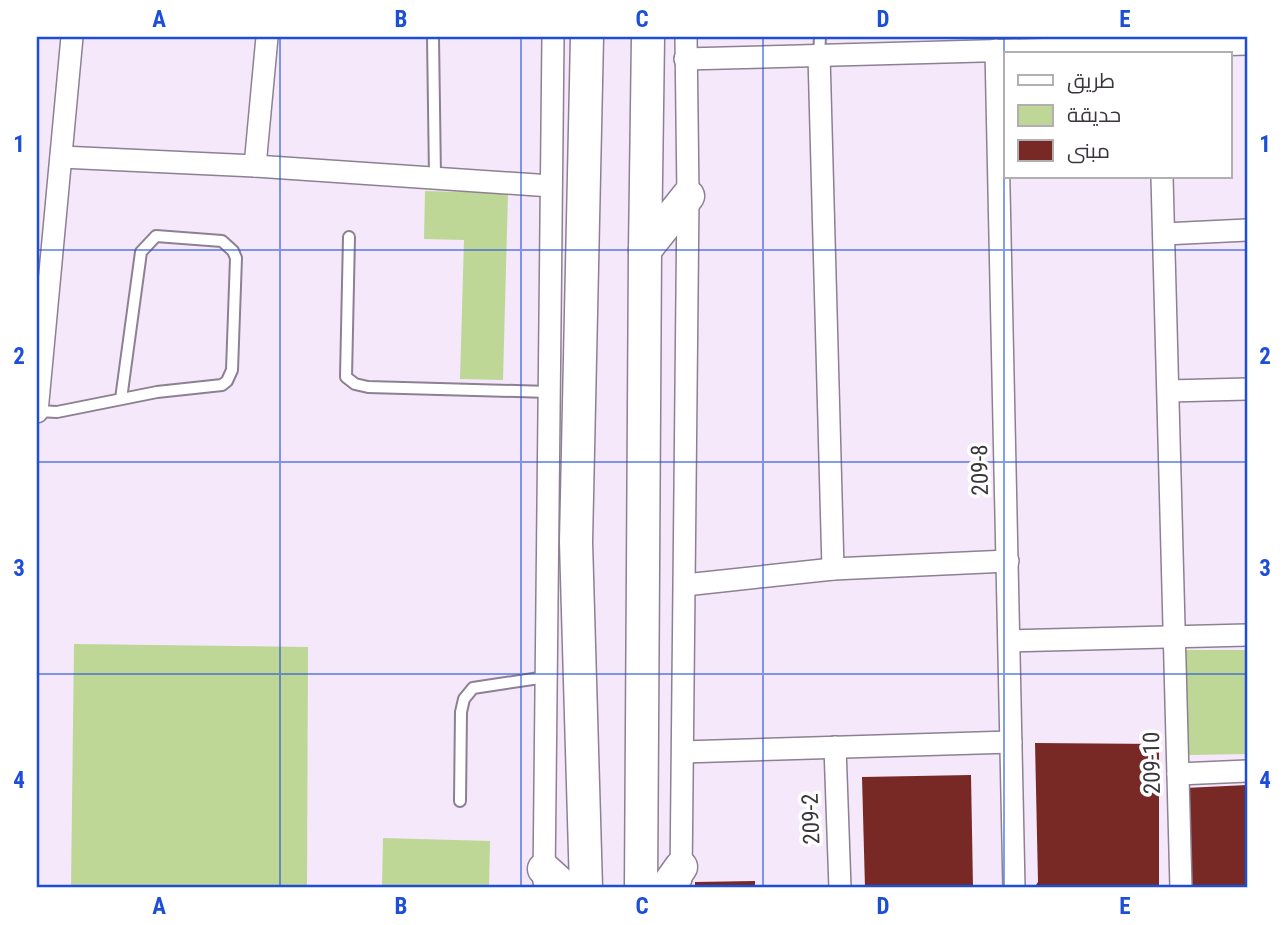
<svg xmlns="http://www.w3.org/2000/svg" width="1284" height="925" font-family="'Roboto Condensed',Cairo,sans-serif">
  <rect width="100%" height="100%" fill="#f5e8fb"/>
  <g fill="#bed796">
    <path d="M425,191l83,2 -5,187 -43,-1 4,-139 -40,-1z"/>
    <path d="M74,644l234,3 -1,241h-236z"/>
    <path d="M1184,650h63v104l-58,1z"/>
    <path d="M383,838l107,3 -1,47h-107z"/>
  </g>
  <g fill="#782926">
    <path d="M1035,743l124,1v144h-125l4,-6z"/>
    <path d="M971,775l2,113h-108l-3,-111z"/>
    <path d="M1247,785v103h-57l-5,-100z"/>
    <path d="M755,881v7h-60v-6z"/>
  </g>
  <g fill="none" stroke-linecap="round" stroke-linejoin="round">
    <g stroke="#8c8092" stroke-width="14">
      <g id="lane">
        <path d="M433,37l2,140"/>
        <path d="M819,55l1,-18"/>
        <path d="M349,237l-3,140 9,7 13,3 181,5"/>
        <path d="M37,411l20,1 100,-20 65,-7 5,-4 5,-11 4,-112 -3,-7 -11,-10 -66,-5 -15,16 -20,147"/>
        <path d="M460,801l1,-89 3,-13 9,-11 73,-11"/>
      </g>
    </g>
    <g stroke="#8c8092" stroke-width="24">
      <g id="street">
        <path d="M996,50l18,838"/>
        <path d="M819,55l14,514"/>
        <path d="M685,59l562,-15"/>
        <path d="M61,157l194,9 296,20"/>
        <path d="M255,166l12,-129"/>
        <path d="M1162,177l19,711"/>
        <path d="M1164,234l83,-4"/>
        <path d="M1169,391l78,-2"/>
        <path d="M37,412l35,-375"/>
        <path d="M685,585l148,-16 175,-8"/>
        <path d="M1010,641l237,-6"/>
        <path d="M835,747l5,141"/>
        <path d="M683,752l328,-10"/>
        <path d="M1178,774l69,-3"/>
        <path d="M681,879l7,-683 -2,-159"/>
        <path d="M544,882l9,-845"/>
      </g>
    </g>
    <g stroke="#8c8092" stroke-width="35">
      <g id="primary">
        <path d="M645,250l43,-54"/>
        <path d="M544,869l21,19"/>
        <path d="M586,888l-10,-346 11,-505"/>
        <path d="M641,888l4,-638 3,-213"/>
        <path d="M666,888l15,-21"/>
      </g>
    </g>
    <use href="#lane" stroke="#fff" stroke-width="10"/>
    <use href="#street" stroke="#fff" stroke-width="21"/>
    <use href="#primary" stroke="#fff" stroke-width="32"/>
  </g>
  <path fill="none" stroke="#1d4ed8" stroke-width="2" stroke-opacity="0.55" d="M280,37v851M521,37v851M763,37v851M1004,37v851M37,250h1210M37,462h1210M37,674h1210"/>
  <g text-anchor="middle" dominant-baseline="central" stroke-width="7" stroke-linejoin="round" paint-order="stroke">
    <g font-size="23" fill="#3b363e" stroke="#fff">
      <text transform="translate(980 470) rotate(-91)">209-8</text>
      <text transform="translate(1152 763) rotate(-91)">209-10</text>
      <text transform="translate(811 819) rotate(-92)">209-2</text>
    </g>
  </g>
  <rect width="1284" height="925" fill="none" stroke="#ffffff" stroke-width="77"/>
  <rect x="1004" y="52" width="228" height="126" fill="#ffffff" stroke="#b1afb2" stroke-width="2"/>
  <rect x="1018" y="75" width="35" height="10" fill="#ffffff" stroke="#b1afb2" stroke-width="2"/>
  <text x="1067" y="88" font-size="21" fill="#3b363e">طريق</text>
  <rect x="1018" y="105" width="35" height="21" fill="#bed796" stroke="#b1afb2" stroke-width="2"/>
  <text x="1067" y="122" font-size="21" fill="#3b363e">حديقة</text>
  <rect x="1018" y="140" width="35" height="21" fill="#782926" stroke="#b1afb2" stroke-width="2"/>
  <text x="1067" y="158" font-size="21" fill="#3b363e">مبنى</text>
  <rect x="38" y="38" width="1208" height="848" fill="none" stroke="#1d4ed8" stroke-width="2.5"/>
  <g font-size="23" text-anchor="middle" font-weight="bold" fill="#1d4ed8">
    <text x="159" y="27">A</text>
    <text x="401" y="27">B</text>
    <text x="642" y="27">C</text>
    <text x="883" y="27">D</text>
    <text x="1125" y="27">E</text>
    <text x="19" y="152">1</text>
    <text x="1265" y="152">1</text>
    <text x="19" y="364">2</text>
    <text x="1265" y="364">2</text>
    <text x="19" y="576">3</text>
    <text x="1265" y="576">3</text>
    <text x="19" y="788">4</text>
    <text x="1265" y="788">4</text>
    <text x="159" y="914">A</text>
    <text x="401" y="914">B</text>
    <text x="642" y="914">C</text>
    <text x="883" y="914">D</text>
    <text x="1125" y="914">E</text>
  </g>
</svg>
